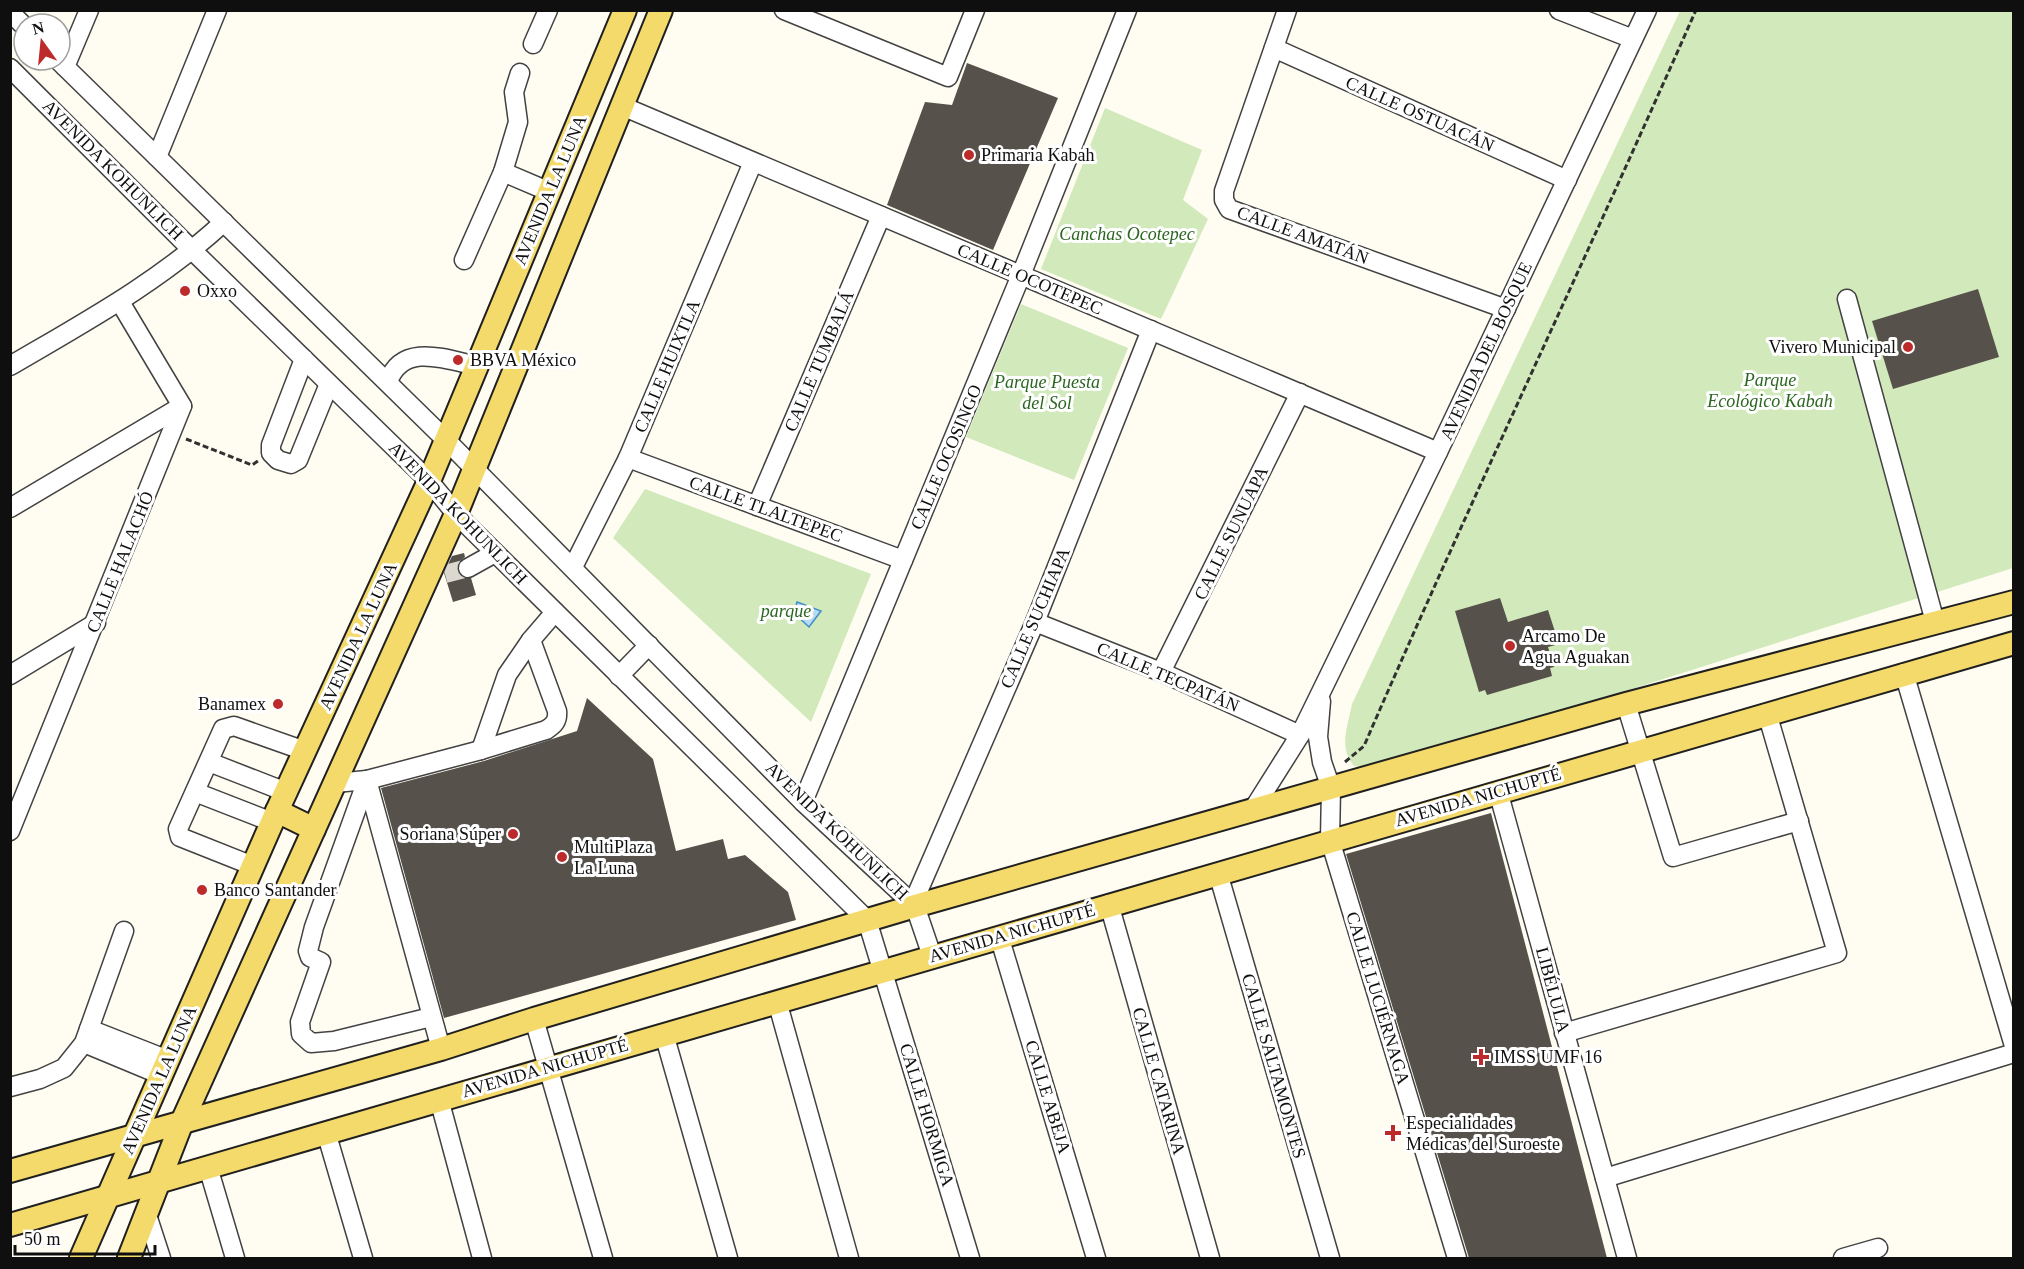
<svg xmlns="http://www.w3.org/2000/svg" width="2024" height="1269" font-family="'Times New Roman',serif">
  <rect width="100%" height="100%" fill="#fffdf1"/>
  <g fill="#d1e9bb">
    <path d="M1680,11h333v557l-605,192 -36,8 -18,-2c-16,-19 -6,-40 -2,-62z"/>
    <path d="M1105,108l97,42 -19,50 25,19 -47,100 -120,-50z"/>
    <path d="M1021,304l107,44 -54,132 -108,-43z"/>
    <path d="M645,489l226,85 -60,148 -198,-184z"/>
  </g>
  <path fill="#b7dbf5" stroke="#408dca" stroke-width="1.5" d="M797,602l24,9 -12,16 -15,-14z"/>
  <g fill="#57514c">
    <path d="M967,63l91,35 -65,152 -106,-45 38,-103 27,3z"/>
    <path d="M1978,289l21,68 -106,32 -21,-68z"/>
    <path d="M464,553l1,4 -7,6v10l5,5h8l5,17 -23,7 -9,-29 8,-17z"/>
    <path d="M1500,598l8,24 40,-12 11,34 -11,3 6,20 -4,1 2,8 -65,19 -2,-5 -6,2 -24,-81z"/>
    <path d="M587,698l66,61 23,92 47,-12 5,20 17,-4 43,37 8,28 -352,98 -63,-230 103,-27 93,-30z"/>
    <path d="M1491,813l116,445h-138l-123,-404z"/>
  </g>
  <g fill="none" stroke-linecap="round" stroke-linejoin="round">
    <path stroke="#dbd9cf" stroke-width="18" stroke-dasharray="18 9" stroke-linecap="butt" d="M445,574l23,-6"/>
    <g stroke="#424242" stroke-width="21">
      <g id="minor">
        <path d="M784,10l164,67 27,-67"/>
        <path d="M1287,10l-63,181v9l5,9 277,100"/>
        <path d="M1559,10l74,29"/>
        <path d="M10,12l14,14"/>
        <path d="M533,44l15,-34"/>
        <path d="M1274,48l293,132"/>
        <path d="M58,60l389,381 356,361 112,104 17,50"/>
        <path d="M65,67l24,-57"/>
        <path d="M10,68l183,183 236,230 27,33 411,406 103,338"/>
        <path d="M520,73l-6,19 4,30 -15,50 47,20"/>
        <path d="M622,106l816,346"/>
        <path d="M157,157l60,-147"/>
        <path d="M464,260l39,-88"/>
        <path d="M1847,299l88,323"/>
        <path d="M304,359l-33,86v8l7,7 13,4 7,-4 31,-76"/>
        <path d="M10,366c75,-44 149,-84 214,-144"/>
        <path d="M388,382c14,-40 57,-23 89,-16"/>
        <path d="M628,458l275,102"/>
        <path d="M757,506l124,-290"/>
        <path d="M10,508l172,-102"/>
        <path d="M573,567l55,-109 125,-296"/>
        <path d="M468,568l27,-15"/>
        <path d="M1035,622l126,50 139,63"/>
        <path d="M1161,672l139,-279"/>
        <path d="M1904,673l110,373"/>
        <path d="M10,675l86,-52"/>
        <path d="M619,676l30,-31"/>
        <path d="M1321,701l-3,36 4,25 9,26 -1,52 127,418"/>
        <path d="M1626,704l47,153 126,-36"/>
        <path d="M481,750l26,-75 24,-35 24,-28"/>
        <path d="M209,762l77,30"/>
        <path d="M335,783l32,-3 74,269"/>
        <path d="M1498,791l129,467"/>
        <path d="M195,792l77,30"/>
        <path d="M803,802l218,-527 106,-265"/>
        <path d="M1252,811l48,-76 22,-45 116,-238 209,-442"/>
        <path d="M10,831l172,-425 -62,-104"/>
        <path d="M253,866l-73,-29 -2,-8 45,-100 11,-3 71,25"/>
        <path d="M1218,873l112,385"/>
        <path d="M913,903l122,-281 116,-292"/>
        <path d="M1109,904l101,354"/>
        <path d="M999,936l97,322"/>
        <path d="M777,1001l72,257"/>
        <path d="M431,1017l-97,24 -23,2 -10,-9 -1,-12 21,-60 -11,-5 -2,-6 6,-24 53,-147 114,-30 65,-20c8,-5 12,-9 11,-19l-26,-71"/>
        <path d="M534,1019l69,239"/>
        <path d="M89,1029l79,31"/>
        <path d="M1564,1033l273,-80 -70,-240"/>
        <path d="M664,1034l64,224"/>
        <path d="M84,1043l77,32"/>
        <path d="M10,1087l30,-8 24,-11 20,-25 40,-112"/>
        <path d="M439,1099l43,159"/>
        <path d="M326,1132l37,126"/>
        <path d="M208,1167l27,91"/>
        <path d="M1605,1178l409,-125"/>
        <path d="M147,1215l14,43"/>
        <path d="M1843,1258l35,-10"/>
      </g>
    </g>
    <g stroke="#202020" stroke-width="26">
      <g id="major">
        <path d="M277,811l37,18"/>
        <path d="M10,1171l431,-122 93,-30 381,-113 711,-202 388,-102"/>
        <path d="M10,1225l2004,-582"/>
        <path d="M81,1258l196,-447 152,-330 196,-471"/>
        <path d="M129,1258l53,-136 274,-608 205,-504"/>
      </g>
    </g>
    <g stroke="#313131" stroke-width="3" stroke-dasharray="6 3" stroke-linecap="butt">
      <path d="M186,439l66,26 6,-4"/>
      <path d="M1345,762l19,-16c107,-247 223,-489 332,-736"/>
    </g>
    <use href="#minor" stroke="#fff" stroke-width="18"/>
    <use href="#major" stroke="#f4d96b" stroke-width="22"/>
  </g>
  <g fill="#bc2a2a" stroke="#fff" stroke-width="2">
    <circle cx="969" cy="155" r="6"/>
    <circle cx="185" cy="291" r="6"/>
    <circle cx="1908" cy="347" r="6"/>
    <circle cx="458" cy="360" r="6"/>
    <circle cx="1510" cy="646" r="6"/>
    <circle cx="278" cy="704" r="6"/>
    <circle cx="513" cy="834" r="6"/>
    <circle cx="562" cy="857" r="6"/>
    <circle cx="202" cy="890" r="6"/>
    <path d="M1478 1048h6v6h6v6h-6v6h-6v-6h-6v-6h6z"/>
    <path d="M1390 1124h6v6h6v6h-6v6h-6v-6h-6v-6h6z"/>
  </g>
  <g text-anchor="middle" dominant-baseline="central" stroke-width="6" stroke-linejoin="round" paint-order="stroke">
    <g font-size="18" fill="#0f0f0f" stroke="#fff">
      <text transform="translate(1420 114) rotate(24)">CALLE OSTUACÁN</text>
      <text transform="translate(113 170) rotate(45)">AVENIDA KOHUNLICH</text>
      <text transform="translate(550 190) rotate(-67)">AVENIDA LA LUNA</text>
      <text transform="translate(1303 235) rotate(20)">CALLE AMATÁN</text>
      <text transform="translate(1030 279) rotate(23)">CALLE OCOTEPEC</text>
      <text transform="translate(1486 351) rotate(-65)">AVENIDA DEL BOSQUE</text>
      <text transform="translate(819 361) rotate(-67)">CALLE TUMBALÁ</text>
      <text transform="translate(667 366) rotate(-67)">CALLE HUIXTLA</text>
      <text transform="translate(946 457) rotate(-67)">CALLE OCOSINGO</text>
      <text transform="translate(766 509) rotate(20)">CALLE TLALTEPEC</text>
      <text transform="translate(458 513) rotate(46)">AVENIDA KOHUNLICH</text>
      <text transform="translate(1231 533) rotate(-64)">CALLE SUNUAPA</text>
      <text transform="translate(120 562) rotate(-68)">CALLE HALACHÓ</text>
      <text transform="translate(1035 618) rotate(-67)">CALLE SUCHIAPA</text>
      <text transform="translate(358 636) rotate(-65)">AVENIDA LA LUNA</text>
      <text transform="translate(1168 677) rotate(23)">CALLE TECPATÁN</text>
      <text transform="translate(1478 797) rotate(-16)">AVENIDA NICHUPTÉ</text>
      <text transform="translate(837 831) rotate(44)">AVENIDA KOHUNLICH</text>
      <text transform="translate(1012 933) rotate(-16)">AVENIDA NICHUPTÉ</text>
      <text transform="translate(1553 990) rotate(75)">LIBÉLULA</text>
      <text transform="translate(1378 998) rotate(73)">CALLE LUCIÉRNAGA</text>
      <text transform="translate(1274 1066) rotate(74)">CALLE SALTAMONTES</text>
      <text transform="translate(545 1068) rotate(-16)">AVENIDA NICHUPTÉ</text>
      <text transform="translate(159 1080) rotate(-66)">AVENIDA LA LUNA</text>
      <text transform="translate(1159 1081) rotate(74)">CALLE CATARINA</text>
      <text transform="translate(1048 1097) rotate(73)">CALLE ABEJA</text>
      <text transform="translate(927 1115) rotate(73)">CALLE HORMIGA</text>
    </g>
    <g font-size="18" fill="#0f0f0f" stroke="#fff" text-anchor="start">
      <text x="981" y="155">Primaria Kabah</text>
      <text x="197" y="291">Oxxo</text>
      <text x="1896" y="347" text-anchor="end">Vivero Municipal</text>
      <text x="470" y="360">BBVA México</text>
      <text x="1522" y="636">Arcamo De<tspan x="1522" dy="21">Agua Aguakan</tspan></text>
      <text x="266" y="704" text-anchor="end">Banamex</text>
      <text x="501" y="834" text-anchor="end">Soriana Súper</text>
      <text x="574" y="847">MultiPlaza<tspan x="574" dy="21">La Luna</tspan></text>
      <text x="214" y="890">Banco Santander</text>
      <text x="1494" y="1057">IMSS UMF 16</text>
      <text x="1406" y="1123">Especialidades<tspan x="1406" dy="21">Médicas del Suroeste</tspan></text>
    </g>
    <g font-size="18" font-style="italic" fill="#2b6620" stroke="#fff">
      <text x="1127" y="234">Canchas Ocotepec</text>
      <text x="1770" y="380">Parque<tspan x="1770" dy="21">Ecológico Kabah</tspan></text>
      <text x="1047" y="382">Parque Puesta<tspan x="1047" dy="21">del Sol</tspan></text>
      <text x="786" y="611">parque</text>
    </g>
  </g>
  <rect width="2024" height="1269" fill="none" stroke="#0f0f0f" stroke-width="24"/>
  <g transform="translate(42 42) rotate(345)"><circle r="28" fill="#ffffff" stroke="#9f9f9f" stroke-width="1.5"/>
  <path d="M0-4.5L10 22L0 15L-10 22Z" fill="#bc2a2a"/>
  <text y="-9" font-size="16" font-weight="bold" text-anchor="middle" fill="#0f0f0f">N</text>
  </g>
  <path d="M15 1245v9h140v-9" fill="none" stroke="#0f0f0f" stroke-width="3"/>
  <text x="24" y="1245" font-size="18" fill="#0f0f0f" stroke="#ffffff" stroke-width="4.5" paint-order="stroke">50 m</text>
</svg>
